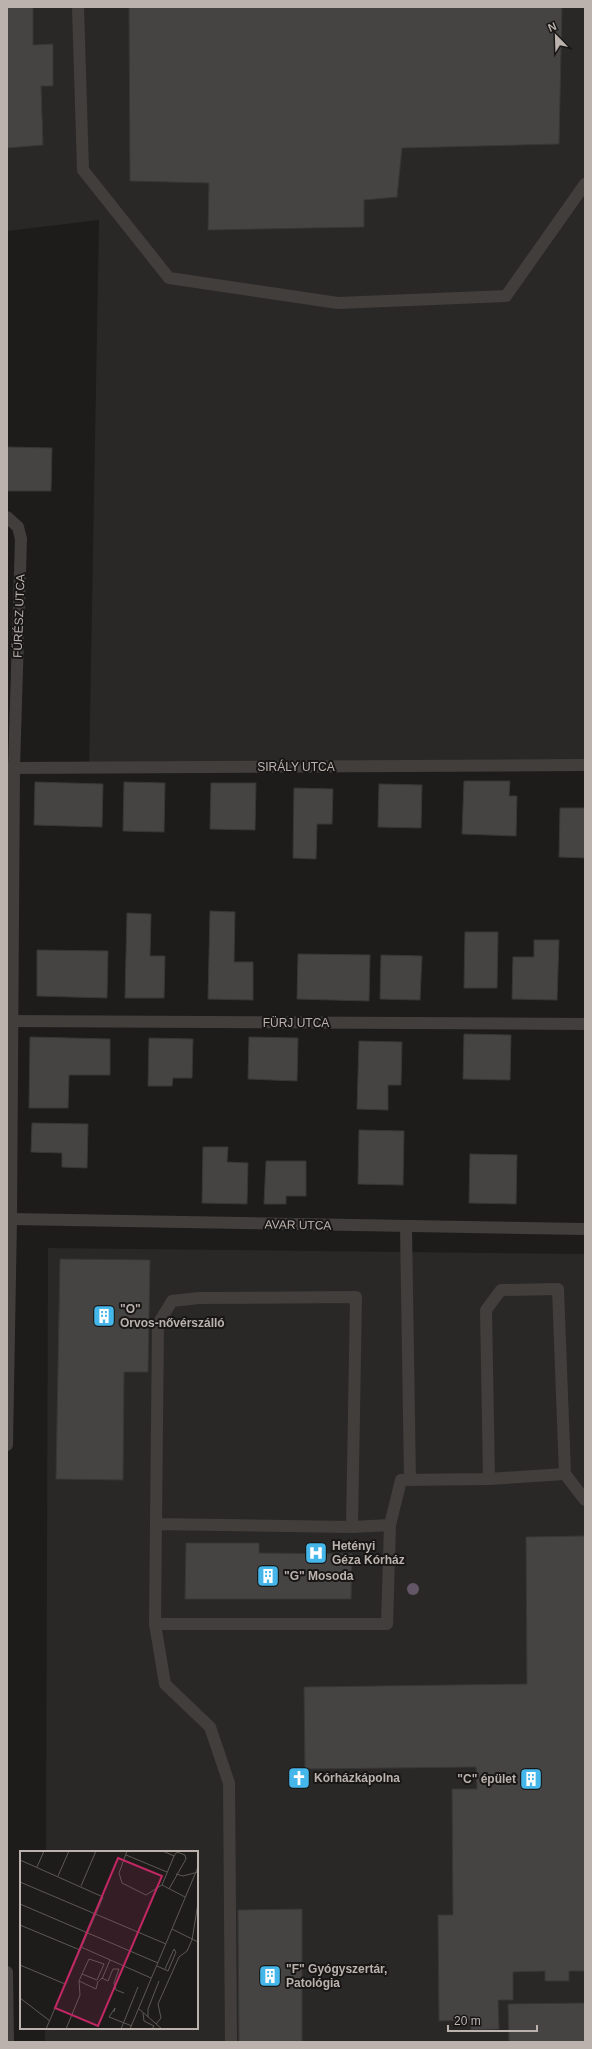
<svg xmlns="http://www.w3.org/2000/svg" width="592" height="2049" font-family="Helvetica,sans-serif">
  <rect width="100%" height="100%" fill="#1d1c1a"/>
  <g fill="#2a2826">
    <path d="M7,7h578v755l-496,11 10,-553 -92,11z"/>
    <path d="M48,1248l537,6v788h-540v-14h152v-176h-151z"/>
  </g>
  <g fill="#464442" stroke="#383735">
    <path d="M7,7h26v38l20,-1v42h-12l2,59 -36,3z"/>
    <path d="M129,7h433l-3,137 -157,4 -5,49 -33,3v27l-156,3 1,-47 -79,-2z"/>
    <path d="M7,447l45,1 -1,43h-44z"/>
    <path d="M464,781h46l-1,15h8l-1,40 -54,-2z"/>
    <path d="M35,782l68,2 -1,43 -68,-2z"/>
    <path d="M124,782l41,1 -1,49 -41,-1z"/>
    <path d="M211,783h45l-1,47 -45,-1z"/>
    <path d="M379,784l43,1 -1,43 -43,-1z"/>
    <path d="M294,788l39,1 -1,35h-15l-1,35 -23,-1z"/>
    <path d="M560,808h25v50l-26,-1z"/>
    <path d="M210,911l25,1 -1,50h19v38l-45,-1z"/>
    <path d="M127,913l24,1 -1,42h15l-1,42h-39z"/>
    <path d="M465,932h33l-1,56h-33z"/>
    <path d="M534,940h25l-2,60 -45,-1 1,-42h21z"/>
    <path d="M37,950l71,1 -1,47 -70,-2z"/>
    <path d="M298,954l72,1 -1,46 -72,-2z"/>
    <path d="M381,955l41,1 -2,44 -40,-1z"/>
    <path d="M464,1034l47,1 -1,45 -47,-1z"/>
    <path d="M30,1037l80,2v36h-41l-1,33h-39z"/>
    <path d="M249,1037l49,1 -1,43 -49,-2z"/>
    <path d="M149,1038l44,1 -1,39h-19l-1,8h-24z"/>
    <path d="M359,1041l43,1 -1,43h-13v25l-31,-1z"/>
    <path d="M32,1123l56,1 -1,44 -25,-1v-14l-31,-1z"/>
    <path d="M359,1130l45,1 -1,54 -45,-1z"/>
    <path d="M203,1147h25l-1,15 21,1 -1,41 -45,-1z"/>
    <path d="M470,1154l47,1 -1,49 -47,-1z"/>
    <path d="M266,1161h40v35h-20v8h-22z"/>
    <path d="M60,1259l90,1 -2,112h-24l-1,108 -67,-1z"/>
    <path d="M585,1536v435h-16v10h-24v-10l-32,1v28h-15l1,29 -28,1 -1,-10 -31,1 -1,-106h15l-1,-126h25l-1,-22 -171,2 -1,-82 223,-3 -1,-147z"/>
    <path d="M186,1543h73v10l93,1 -1,45h-166z"/>
    <path d="M302,1909v133h-63l-1,-132z"/>
    <path d="M585,2003v39h-76l-1,-38z"/>
  </g>
  <g fill="none" stroke-linecap="round" stroke-linejoin="round">
    <g stroke="#413e3c" stroke-width="12">
      <path d="M78,7l5,163 86,108 169,25 168,-7 79,-112"/>
      <path d="M406,1227l4,253"/>
      <path d="M489,1479l76,-5"/>
      <path d="M156,1524l196,3 4,-230 -157,1 -27,3 -14,23 -3,300 10,60 45,43 19,56 2,259"/>
      <path d="M390,1525l11,-45 88,-1 -3,-169 15,-20 57,-1 7,185 20,26"/>
      <path d="M155,1624h232l3,-99 -38,2"/>
    </g>
    <g stroke="#413e3c" stroke-width="12">
      <path d="M7,517l11,10 3,12 -7,229 -3,451 -4,226"/>
      <path d="M7,768l578,-3"/>
      <path d="M7,1021l578,3"/>
      <path d="M11,1219l574,10"/>
      <path d="M7,1972l1,70"/>
    </g>
  </g>
  <circle fill="#635666" cx="413" cy="1589" r="6"/>
  <defs>
    <g id="building-square" transform="scale(1.15)"><rect x="-9" y="-9" width="18" height="18" rx="4" fill="#45b6ea" stroke="#181715"/><path d="M-4-6H4V6H1V3H-1V6H-4ZM-2.5-4.3h1.7v1.8h-1.7ZM.8-4.3h1.7v1.8H.8ZM-2.5-1h1.7V.8h-1.7ZM.8-1h1.7V.8H.8Z" fill="#fff"/></g>
    <g id="hospital-square" transform="scale(1.15)"><rect x="-9" y="-9" width="18" height="18" rx="4" fill="#45b6ea" stroke="#181715"/><path d="M-5-5h3v3.5h4V-5h3V5h-3V1.5h-4V5h-3Z" fill="#fff"/></g>
    <g id="church-square" transform="scale(1.15)"><rect x="-9" y="-9" width="18" height="18" rx="4" fill="#45b6ea" stroke="#181715"/><path d="M-1.2-6h2.4v3.5h3.3v2.4h-3.3V6h-2.4V-.1h-3.3v-2.4h3.3Z" fill="#fff"/></g>
  </defs>
  <g fill-rule="evenodd">
    <use href="#building-square" x="104" y="1316"/>
    <use href="#hospital-square" x="316" y="1553"/>
    <use href="#building-square" x="268" y="1576"/>
    <use href="#church-square" x="299" y="1778"/>
    <use href="#building-square" x="531" y="1779"/>
    <use href="#building-square" x="270" y="1976"/>
  </g>
  <g text-anchor="middle" dominant-baseline="central" stroke-width="4" stroke-linejoin="round" paint-order="stroke">
    <g font-size="12" fill="#bbb2ae" stroke="#181715">
      <text transform="translate(19 616) rotate(-88)">FŰRÉSZ UTCA</text>
      <text x="296" y="767">SIRÁLY UTCA</text>
      <text x="296" y="1023">FÜRJ UTCA</text>
      <text transform="translate(298 1225) rotate(1)">AVAR UTCA</text>
    </g>
    <g font-size="12" font-weight="bold" fill="#bbb2ae" stroke="#181715" text-anchor="start">
      <text x="120" y="1309">"O"<tspan x="120" dy="14">Orvos-nővérszálló</tspan></text>
      <text x="332" y="1546">Hetényi<tspan x="332" dy="14">Géza Kórház</tspan></text>
      <text x="284" y="1576">"G" Mosoda</text>
      <text x="314" y="1778">Kórházkápolna</text>
      <text x="516" y="1779" text-anchor="end">"C" épület</text>
      <text x="286" y="1969">"F" Gyógyszertár,<tspan x="286" dy="14">Patológia</tspan></text>
    </g>
  </g>
  <g transform="translate(20 1851)">
    <rect width="178" height="178" fill="#1d1c1a"/>
    <path fill="none" stroke="#5c5855" stroke-width="1" d="M107,0l-8,22 3,10 24,12 16,-10 12,-29 -11,-5M106,4l41,17M0,9l83,37 -57,132M17,16l7,-16M156,23l7,2 15,-4M38,25l11,-25M0,31l146,62M142,34l23,12M61,35l15,-35M149,38l17,-30 -1,-4 -8,-3 -3,4M0,53l138,59M0,74l60,25M152,78l26,13M61,96l70,31M0,114l45,19M137,115l11,5 8,-19 -2,-3 -9,20M82,128l8,-19M59,130l17,8 2,-8M79,130l3,-3 6,3 5,-12h6l-5,14 2,7 8,3M0,147l30,23M119,158l23,20M94,161l1,-4 -6,9 23,9M123,162l1,8 10,5 -2,3M128,166v-8l11,-28M136,173l5,-6 -3,-14 21,-47 8,-6 5,-11 6,-37M46,178l14,-34 -1,-14 3,-7 7,-15 15,5 -7,16 -15,-6M101,178l17,-42M110,178l68,-162"/>
    <path fill="#c12763" fill-opacity="0.15" stroke="#c12763" stroke-width="2" d="M98,7l44,18 -64,150 -43,-18z"/>
    <rect width="178" height="178" fill="none" stroke="#bbb2ae" stroke-width="2"/>
  </g>
  <rect width="592" height="2049" fill="none" stroke="#bbb2ae" stroke-width="16"/>
  <g transform="translate(556 36) rotate(337)" stroke="#181715" stroke-width="3" paint-order="stroke">
  <path d="M0-3L7 15L0 10L-7 15Z" fill="#bbb2ae"/>
  <text y="-6" font-size="11" font-weight="bold" text-anchor="middle" fill="#bbb2ae">N</text>
  </g>
  <path d="M448 2025v6h89v-6" fill="none" stroke="#bbb2ae" stroke-width="2"/>
  <text x="454" y="2025" font-size="12" fill="#bbb2ae" stroke="#181715" stroke-width="3" paint-order="stroke">20 m</text>
</svg>
